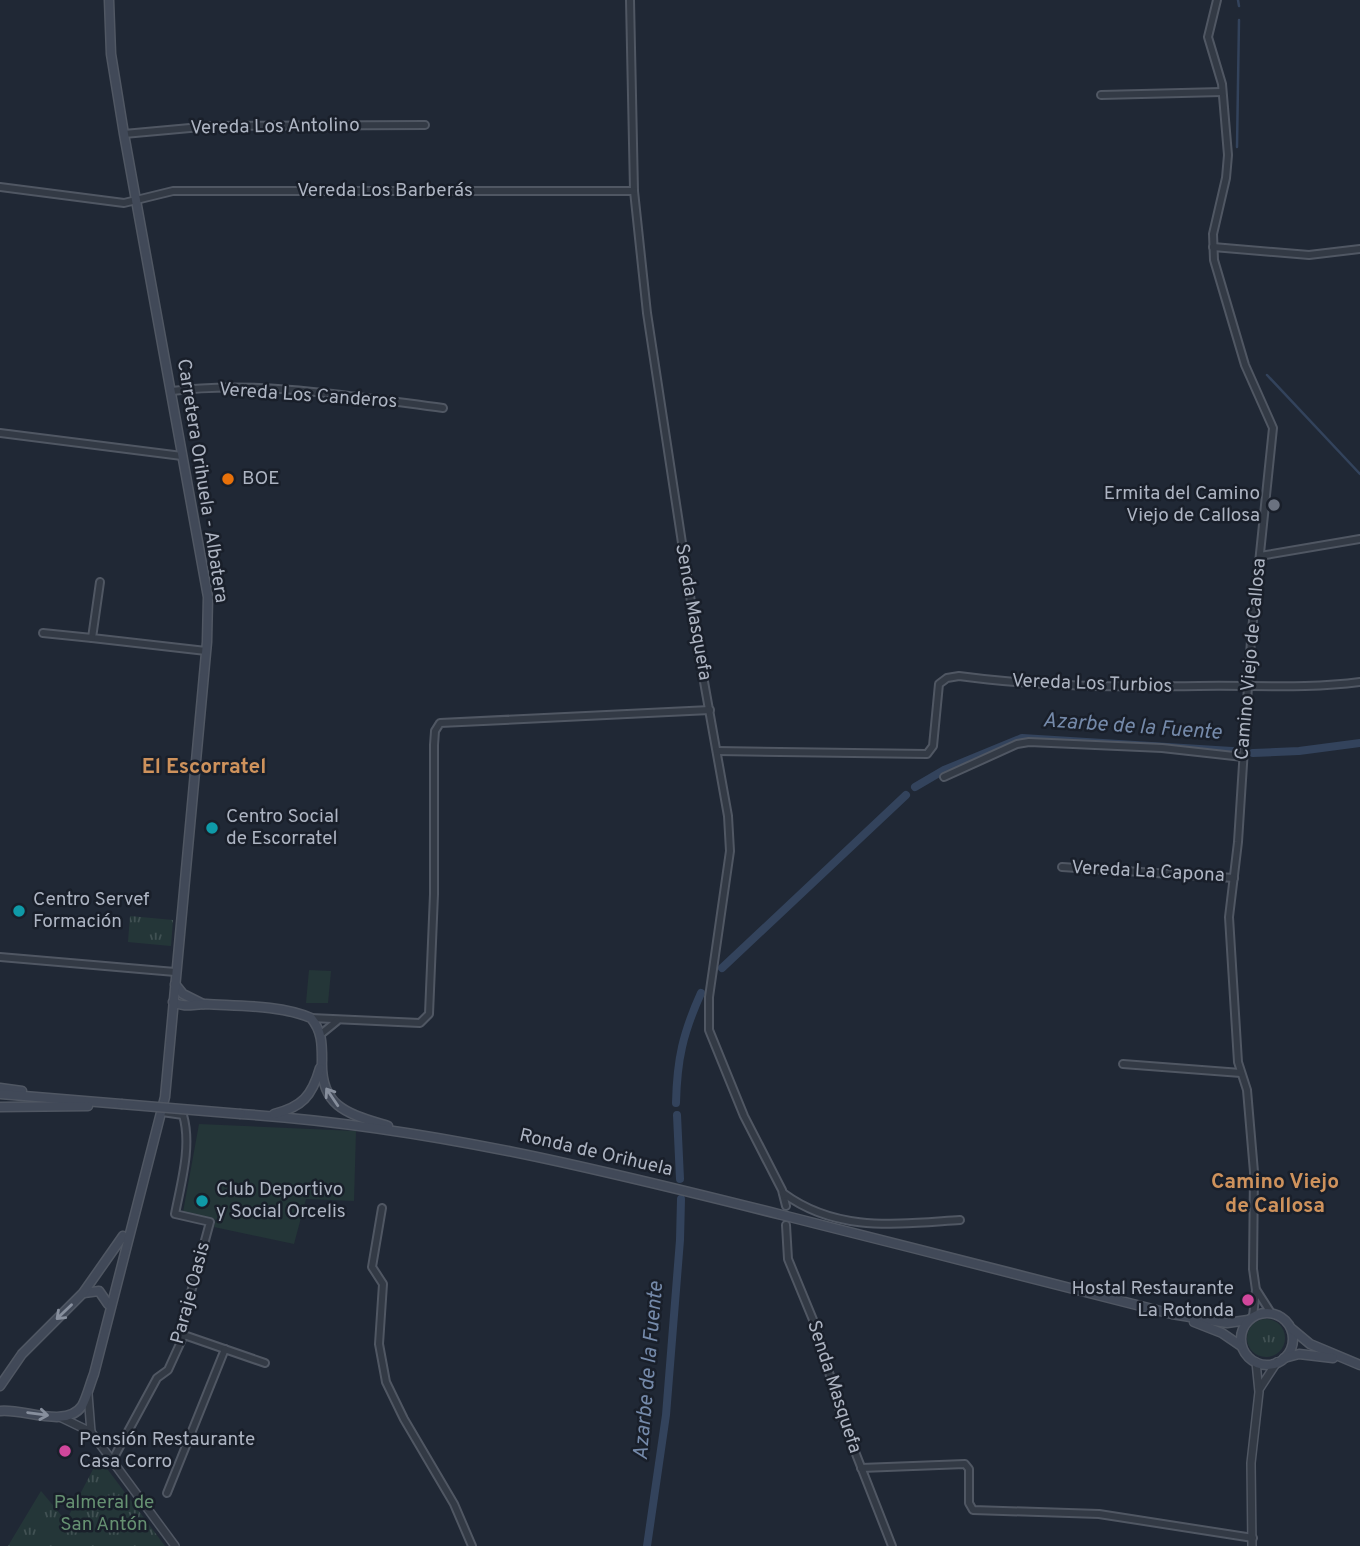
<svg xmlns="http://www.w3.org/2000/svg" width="1360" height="1546" font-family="Overpass,sans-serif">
  <defs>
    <pattern id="grass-tufts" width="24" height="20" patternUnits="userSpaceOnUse" patternTransform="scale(1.75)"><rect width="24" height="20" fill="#243638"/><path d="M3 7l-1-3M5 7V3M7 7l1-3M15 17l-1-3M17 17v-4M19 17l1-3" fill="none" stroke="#415153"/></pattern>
  </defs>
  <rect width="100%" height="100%" fill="#202835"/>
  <g fill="url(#grass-tufts)">
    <path d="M130,916l43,4 -2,26 -43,-4z"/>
    <circle cx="1266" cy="1338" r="19"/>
    <path d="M99,1458l66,88h-157l33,-55 25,30z"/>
  </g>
  <g fill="#243638">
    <path d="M309,970l22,1 -3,32h-22z"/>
    <path d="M199,1124l157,7 -2,70 -48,-2 -12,45 -80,-17 2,-7 -33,-8z"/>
  </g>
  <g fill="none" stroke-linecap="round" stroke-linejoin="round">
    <g stroke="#33435c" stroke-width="2.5">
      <path d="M1238,0l1,6"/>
      <path d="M1237,147l2,-127"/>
      <path d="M1267,375l93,99"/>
    </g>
    <g stroke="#33435c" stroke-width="8">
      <path d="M1253,753l46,-2 61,-8"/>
      <path d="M915,787l29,-17 78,-32 210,13"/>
      <path d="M722,968l184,-173"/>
      <path d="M676,1103c1,-44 7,-70 25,-110"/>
      <path d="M677,1115l3,64"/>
      <path d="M647,1546l19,-131 14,-175 1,-41"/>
    </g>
    <g stroke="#505763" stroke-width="10">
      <g id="minor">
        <path d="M630,0l4,191 13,122 51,335 30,168 2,35 -21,146v33l35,86 38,74 4,16"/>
        <path d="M1217,0l-9,37 14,47 6,71 -2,23 -13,56 1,26 31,105 28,63 -22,212 -13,202 -9,75 9,145 9,28 7,82 -1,97 3,21 -3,26"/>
        <path d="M1101,95l121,-3"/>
        <path d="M124,134l88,-8 213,-1"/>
        <path d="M0,187l124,16 49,-12h461"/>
        <path d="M1213,247l96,8 51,-6"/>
        <path d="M172,391c87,-11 185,6 271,17"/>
        <path d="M0,433l182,23"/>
        <path d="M1260,556l100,-17"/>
        <path d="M100,582l-8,56 114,13"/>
        <path d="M43,633l49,5"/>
        <path d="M717,751l210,3 6,-8 6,-62 8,-6 12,-2c80,11 159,11 240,10 54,-1 108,3 161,-4"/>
        <path d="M944,777l73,-33 12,-2 133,6 81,9"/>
        <path d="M1062,867l172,11"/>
        <path d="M0,957l175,15"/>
        <path d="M311,1018l109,5 9,-9 5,-120v-149l1,-14 5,-8 270,-13"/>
        <path d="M321,1034l16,-13"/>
        <path d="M1123,1064l118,9"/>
        <path d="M783,1193c54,40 114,31 177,27"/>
        <path d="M382,1208l-10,59 11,17 -4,60 7,38 18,37 50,85 18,42"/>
        <path d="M786,1225l2,34 28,68 27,94 49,125"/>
        <path d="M1257,1291l14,22"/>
        <path d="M184,1335l81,28"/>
        <path d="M112,1461l45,-83 11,-8 16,-35 -3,-6 29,-107 -35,-8c6,-31 17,-68 8,-99l-21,-3"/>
        <path d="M861,1468l104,-4 4,5v34l4,7 126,4 154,24"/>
        <path d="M167,1493l58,-144"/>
      </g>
    </g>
    <g stroke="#505763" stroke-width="10">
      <g id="tertiary">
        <path d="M1260,1388l17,-26"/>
        <path d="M88,1394l3,38"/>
        <path d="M60,1417l31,15 84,114"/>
        <path d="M1252,1546l-1,-83 8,-71 -3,-30"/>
      </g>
    </g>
    <g stroke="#505763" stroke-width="11">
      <g id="secondary">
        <path d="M175,984l8,10 20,10"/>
        <path d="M173,1002c11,6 21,2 33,2 33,2 75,1 105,14 11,13 11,26 11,42 -2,48 27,54 66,66"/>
        <path d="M0,1088l22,3"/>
        <path d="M0,1094l121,10"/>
        <path d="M0,1107l88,-1"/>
        <path d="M241,1114c185,12 362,56 541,101 130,33 260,65 390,99l55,9 21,-3"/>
        <path d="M274,1114c28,-7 38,-18 46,-46"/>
        <path d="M84,1293l15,-2 9,13"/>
        <circle cx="1267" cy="1339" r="26"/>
        <path d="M1194,1322l28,11 19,13"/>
        <path d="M1292,1329l18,15 50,21"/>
        <path d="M1284,1358l15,-4 34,4"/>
        <path d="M0,1386l22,-32 61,-61 40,-57"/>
        <path d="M0,1411c23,-3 66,18 82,-5 5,-9 8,-22 12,-32l71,-277 42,-455 1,-45 -84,-463 -13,-80 -2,-54"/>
      </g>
    </g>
    <use href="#minor" stroke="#333a45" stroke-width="6"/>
    <use href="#tertiary" stroke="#333a45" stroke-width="7"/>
    <use href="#secondary" stroke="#414958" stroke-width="8"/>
    <g stroke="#505763" stroke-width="11" stroke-linecap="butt">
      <path id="secondary-bridge" d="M121,1104l120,10"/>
    </g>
    <use href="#secondary-bridge" stroke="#414958" stroke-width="8"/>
  </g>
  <defs><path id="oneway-shaft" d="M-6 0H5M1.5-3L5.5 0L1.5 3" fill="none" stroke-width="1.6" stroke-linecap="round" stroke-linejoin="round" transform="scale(1.75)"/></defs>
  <g stroke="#878f9d">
    <use href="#oneway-shaft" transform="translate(332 1097) rotate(-124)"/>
    <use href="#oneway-shaft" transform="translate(64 1312) rotate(136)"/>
    <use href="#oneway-shaft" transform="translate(38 1414) rotate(8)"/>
  </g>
  <circle fill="#e8710a" stroke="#191f2a" stroke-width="2.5" cx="228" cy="479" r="7"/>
  <circle fill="#6b7280" stroke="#191f2a" stroke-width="2.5" cx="1274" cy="505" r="7"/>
  <g fill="#0f9aa8" stroke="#191f2a" stroke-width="2.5">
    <circle cx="212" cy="828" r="7"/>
    <circle cx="19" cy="911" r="7"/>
    <circle cx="202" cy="1201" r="7"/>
  </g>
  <g fill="#d1479c" stroke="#191f2a" stroke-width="2.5">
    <circle cx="1248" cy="1300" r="7"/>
    <circle cx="65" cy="1451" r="7"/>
  </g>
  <g text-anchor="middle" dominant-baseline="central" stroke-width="5" stroke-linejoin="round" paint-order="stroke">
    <g font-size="19" fill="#adb4c2" stroke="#191f2a">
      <text transform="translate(275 127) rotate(-1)">Vereda Los Antolino</text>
      <text x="385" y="191">Vereda Los Barberás</text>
      <text transform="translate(308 396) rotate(4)">Vereda Los Canderos</text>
      <text transform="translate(202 481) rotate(81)">Carretera Orihuela - Albatera</text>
      <text transform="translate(693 612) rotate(80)">Senda Masquefa</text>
      <text transform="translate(1251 659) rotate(-85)">Camino Viejo de Callosa</text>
      <text transform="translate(1092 684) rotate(2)">Vereda Los Turbios</text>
      <text transform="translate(1148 872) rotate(3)">Vereda La Capona</text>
      <text transform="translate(596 1153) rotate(13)">Ronda de Orihuela</text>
      <text transform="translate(191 1293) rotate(-75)">Paraje Oasis</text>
      <text transform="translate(834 1387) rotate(72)">Senda Masquefa</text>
    </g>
    <g font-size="19" fill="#adb4c2" stroke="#191f2a" text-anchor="start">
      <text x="242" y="479">BOE</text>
      <text x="1260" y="494" text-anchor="end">Ermita del Camino<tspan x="1260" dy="22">Viejo de Callosa</tspan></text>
      <text x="226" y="817">Centro Social<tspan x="226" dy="22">de Escorratel</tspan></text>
      <text x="33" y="900">Centro Servef<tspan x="33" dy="22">Formación</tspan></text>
      <text x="216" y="1190">Club Deportivo<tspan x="216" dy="22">y Social Orcelis</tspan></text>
      <text x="1234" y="1289" text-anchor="end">Hostal Restaurante<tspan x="1234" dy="22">La Rotonda</tspan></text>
      <text x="79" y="1440">Pensión Restaurante<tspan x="79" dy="22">Casa Corro</tspan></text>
    </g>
    <g font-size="19" fill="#669172" stroke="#191f2a">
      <text x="104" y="1503">Palmeral de<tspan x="104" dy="22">San Antón</tspan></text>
    </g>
    <g font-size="21" font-style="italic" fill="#758aaa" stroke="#191f2a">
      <text transform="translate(1132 727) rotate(4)">Azarbe de la Fuente</text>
      <text transform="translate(649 1371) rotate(-85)">Azarbe de la Fuente</text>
    </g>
    <g font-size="21" font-weight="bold" fill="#ce925c" stroke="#191f2a">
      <text x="204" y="767">El Escorratel</text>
      <text x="1275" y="1182">Camino Viejo<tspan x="1275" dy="24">de Callosa</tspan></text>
    </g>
  </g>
</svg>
